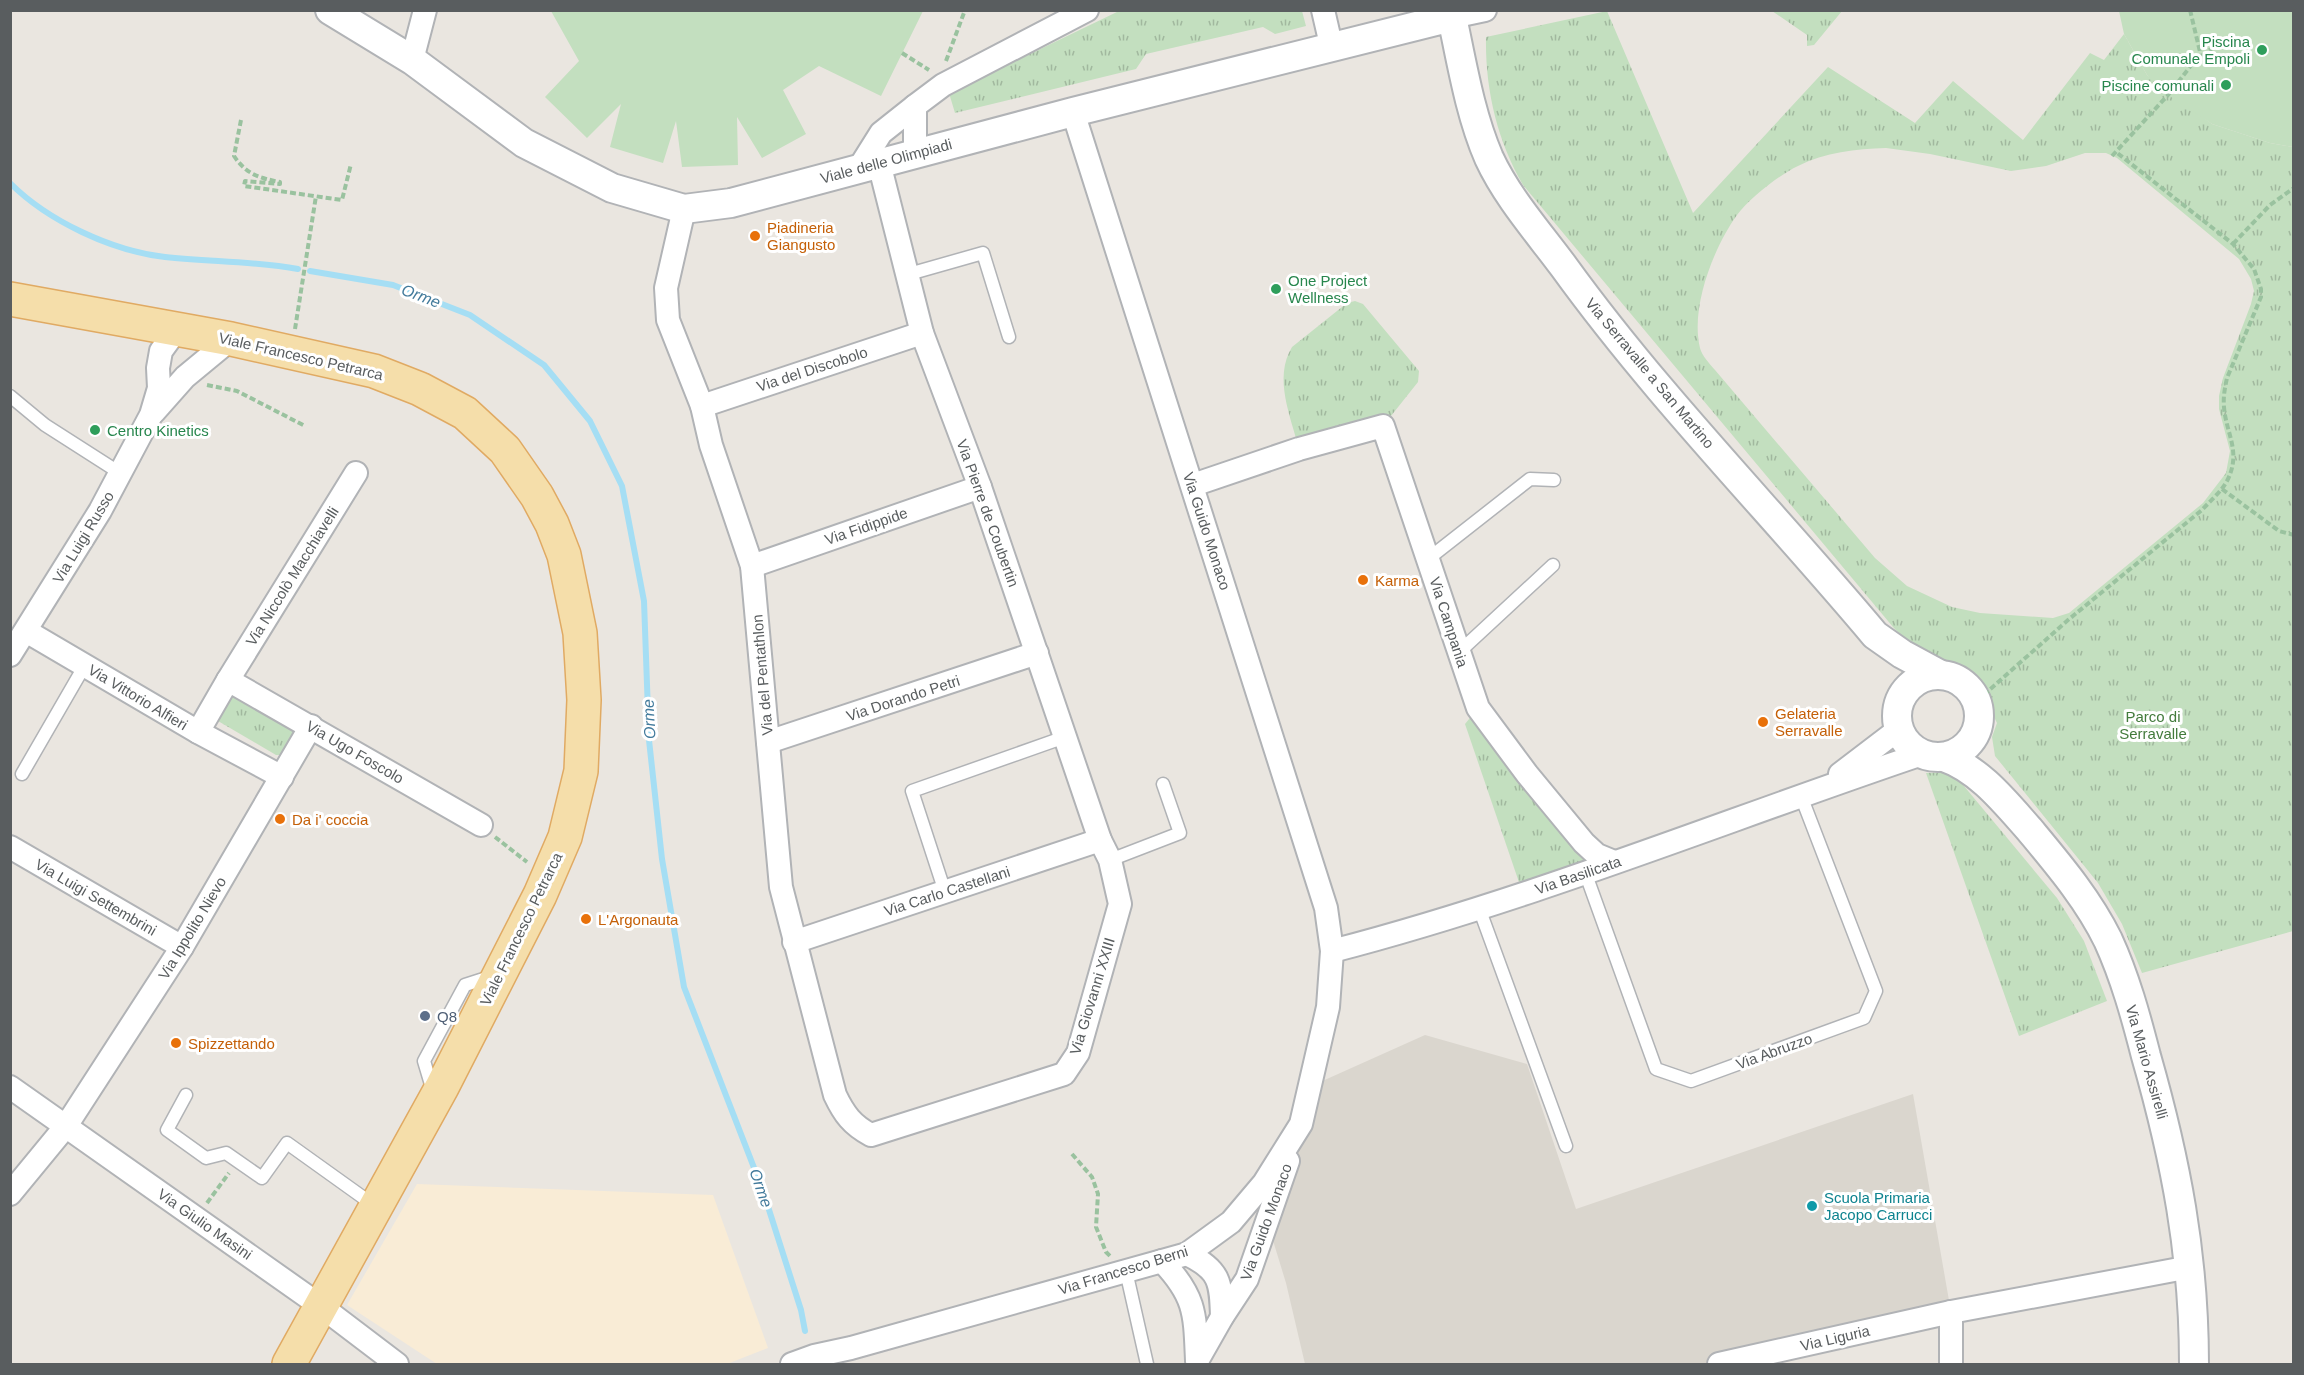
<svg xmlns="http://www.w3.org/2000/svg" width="2304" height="1375" font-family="Arial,sans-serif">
  <defs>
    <pattern id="grass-tufts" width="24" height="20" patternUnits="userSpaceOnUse" patternTransform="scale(1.5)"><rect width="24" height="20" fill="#c3dfbf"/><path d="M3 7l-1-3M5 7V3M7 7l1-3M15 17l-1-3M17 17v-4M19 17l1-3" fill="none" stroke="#a1b89e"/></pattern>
  </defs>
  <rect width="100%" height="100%" fill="#eae6e0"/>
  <path fill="#f9ecd6" d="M417,1184l296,11 55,153 -41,16h-290l-90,-59z"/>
  <path fill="#dad6ce" d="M1425,1035l102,29 49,145 337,-115 38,218 -232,52h-414l-19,-81 -19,-62 42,-134z"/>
  <g fill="url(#grass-tufts)" fill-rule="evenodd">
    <path d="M1119,11h183l4,15 -31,8 -12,-7 -117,27 -10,15 -181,44 -6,-20z"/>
    <path d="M1607,11l86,202 135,-146 87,56 38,-42 70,59 67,-87 14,7 20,-26 23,41 65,49 58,19 23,4v784l-151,42 -20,-49 -24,-41 -103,-127 -3,-19 5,-14 -4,-8 -4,-25 -14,-17 -15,-7 -16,-3 -33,-17 -18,-19 -370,-442c-26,-45 -38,-96 -37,-148zM1886,148l44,6 81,17 35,-5 39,-13h21l11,5 122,101 12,20 3,12 -3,13 -28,74 -4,18v13l11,42 -4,22 -23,30 -134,110 -16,5 -73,-5 -28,-6 -45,-21 -32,-28 -160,-188c-5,-6 -13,-14 -15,-22 -10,-41 14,-101 37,-133 13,-17 42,-40 61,-49 27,-14 58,-17 88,-18z"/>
    <path d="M1772,11h70l-28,34 -7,1v-11z"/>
    <path d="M1355,301l8,3 56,67 -1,11 -35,44 -84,23c-8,-32 -26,-71 -7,-102l55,-44z"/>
    <path d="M232,694l64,38 -14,23h-6l-58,-34v-5z"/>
    <path d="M1478,708l136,154 -91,32 -58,-170z"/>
    <path d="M1946,772l8,2 103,124 27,43 23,60 -88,35 -93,-263z"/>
  </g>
  <g fill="#c3dfbf">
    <path d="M551,11h372l-42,85 -62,-30 -36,24 23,44 -44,24 -25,-41 1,48 -56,2 -6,-46 -13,42 -53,-16 11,-43 -34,34 -42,-41 34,-36z"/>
    <path d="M2119,11h174v136l-23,-4 -58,-19 -44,-29 -21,-20 -23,-41z"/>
  </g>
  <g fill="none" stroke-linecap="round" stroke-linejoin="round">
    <g stroke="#a5def4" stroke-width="6">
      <path d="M10,183c38,38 102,68 155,74 45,5 89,4 133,12"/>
      <path d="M310,271l83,14 77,30 74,50 46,56 32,65 22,115 5,139 13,119 22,128 79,204 38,119 4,21"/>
    </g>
    <g stroke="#b1b3b6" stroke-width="15">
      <g id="service">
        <path d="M909,274l74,-21 26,84"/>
        <path d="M10,396l35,29 75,48"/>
        <path d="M1428,559l102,-80 24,1"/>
        <path d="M1458,653l95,-88"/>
        <path d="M22,774l63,-109"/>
        <path d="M1110,860l70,-27 -17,-49"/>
        <path d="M1585,872l71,197 35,12 173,-63 12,-27 -75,-195"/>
        <path d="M945,892l-33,-101 153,-54"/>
        <path d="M1479,908l87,238"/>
        <path d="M433,1091l-9,-30 41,-76 28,-9"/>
        <path d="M186,1095l-19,35 39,28 20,-5 36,25 25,-35 88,63"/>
        <path d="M1126,1271l21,93"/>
      </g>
    </g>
    <g stroke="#b1b3b6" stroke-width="26">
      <g id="minor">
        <path d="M1323,10l9,39"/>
        <path d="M1452,17l33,-7"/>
        <path d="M412,60l13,-50"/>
        <path d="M915,153v-47l28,-21 144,-75"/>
        <path d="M859,168l22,-35 34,-27"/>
        <path d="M684,209l-18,79 2,32 34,86 9,39 41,121 29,321 54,208c9,19 17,30 36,40l193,-61 14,-21 42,-149 -10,-44 -10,-20 -120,-353 -58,-154 -43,-170"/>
        <path d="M702,406l220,-73"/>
        <path d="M154,412l31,-35 46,-38"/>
        <path d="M1193,485l106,-36 84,-23 95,282 49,66 57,69 13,12 17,7"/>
        <path d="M752,566l228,-79"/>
        <path d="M26,631l172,101 30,-52 128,-207"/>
        <path d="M10,655l90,-144 51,-96 8,-27 -1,-20 3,-17 16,-22"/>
        <path d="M228,680l253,145"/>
        <path d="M198,732l84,45"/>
        <path d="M768,742l269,-89"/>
        <path d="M1840,774l59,-45"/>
        <path d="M10,847l172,100"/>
        <path d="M794,942l306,-102"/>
        <path d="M1332,951c201,-52 394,-131 590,-197"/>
        <path d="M10,1087l312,220 75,57"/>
        <path d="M10,1194l56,-68 116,-179 129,-221"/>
        <path d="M1187,1254c33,16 34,28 35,63"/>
        <path d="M1162,1261c34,36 33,53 35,100l25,-44 25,-38 41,-118"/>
        <path d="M1951,1312v52"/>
        <path d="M792,1364l22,-8 37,-8 336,-94 44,-32 33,-39 37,-59 27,-117 4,-56 -6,-43 -253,-796"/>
        <path d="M1719,1364l232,-52 239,-45"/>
      </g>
    </g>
    <g stroke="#b1b3b6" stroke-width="32">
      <g id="tertiary">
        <path d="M330,10l82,50 112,83 88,45 72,21 47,-6 342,-91 379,-95c10,47 18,97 37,141 18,39 49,74 75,109 94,130 208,245 311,368l27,19 37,20"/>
        <circle cx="1938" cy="716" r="41"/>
        <path d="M1944,757c35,12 61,45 85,72 29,35 59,70 79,111 17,37 28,77 38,116 30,105 48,199 48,308"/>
      </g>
    </g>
    <g stroke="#e0aa63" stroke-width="36">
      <path id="primary" d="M10,299l221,40 143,32 46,18 45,24 40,37 32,46 15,28 12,31 16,78 4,67 -3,71 -16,66 -25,58 -98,192 -153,277"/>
    </g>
    <g stroke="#9ac29f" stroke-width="4" stroke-dasharray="6 3" stroke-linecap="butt">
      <path d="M2190,10l11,46"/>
      <path d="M902,53l27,17"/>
      <path d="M946,61l19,-51"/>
      <path d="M241,120l-7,36c12,18 25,22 46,26v2l-35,-3 -1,5 98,14 9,-36"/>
      <path d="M2112,156l56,-61 25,-32 27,-21"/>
      <path d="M2233,244l37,-39 24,-17"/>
      <path d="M295,329l21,-133"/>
      <path d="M207,385l30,6 68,35"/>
      <path d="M2222,489l57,42 15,4"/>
      <path d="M1977,701l91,-81 134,-110c9,-10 19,-18 25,-29 15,-29 -1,-47 -3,-74 -1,-10 1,-20 3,-29l34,-81v-8l-7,-20 -21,-25 -117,-92"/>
      <path d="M495,837l32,25"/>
      <path d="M1072,1154l20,23 6,17 -2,33 10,25 4,4"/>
      <path d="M207,1203l22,-30"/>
    </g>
    <use href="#service" stroke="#fff" stroke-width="12"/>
    <use href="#minor" stroke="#fff" stroke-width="22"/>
    <use href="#tertiary" stroke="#fff" stroke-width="28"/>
    <use href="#primary" stroke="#f5deaa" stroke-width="33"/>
  </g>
  <g fill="#2e9e5b" stroke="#fff" stroke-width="2">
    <circle cx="2262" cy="50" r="6"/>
    <circle cx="2226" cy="85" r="6"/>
    <circle cx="1276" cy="289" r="6"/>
    <circle cx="95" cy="430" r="6"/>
  </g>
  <g fill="#e8710a" stroke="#fff" stroke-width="2">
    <circle cx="755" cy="236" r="6"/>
    <circle cx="1363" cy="580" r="6"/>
    <circle cx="1763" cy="722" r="6"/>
    <circle cx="280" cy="819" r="6"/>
    <circle cx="586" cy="919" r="6"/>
    <circle cx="176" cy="1043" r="6"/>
  </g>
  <circle fill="#5c6f8a" stroke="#fff" stroke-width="2" cx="425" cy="1016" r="6"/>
  <circle fill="#0f9aa8" stroke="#fff" stroke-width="2" cx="1812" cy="1206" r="6"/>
  <g text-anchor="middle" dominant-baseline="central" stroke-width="6" stroke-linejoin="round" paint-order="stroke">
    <g font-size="15" fill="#27864d" stroke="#fff" text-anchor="end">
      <text x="2250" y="41">Piscina<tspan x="2250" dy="17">Comunale Empoli</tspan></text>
      <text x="2214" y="85">Piscine comunali</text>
      <text x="1288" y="280" text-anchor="start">One Project<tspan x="1288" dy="17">Wellness</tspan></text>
      <text x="107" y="430" text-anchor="start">Centro Kinetics</text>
    </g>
    <g font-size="15" fill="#595d5f" stroke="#fff">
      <text transform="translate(886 161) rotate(-15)">Viale delle Olimpiadi</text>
      <text transform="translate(301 356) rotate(13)">Viale Francesco Petrarca</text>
      <text transform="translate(812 369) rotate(-18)">Via del Discobolo</text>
      <text transform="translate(1650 373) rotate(50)">Via Serravalle a San Martino</text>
      <text transform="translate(988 513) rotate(70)">Via Pierre de Coubertin</text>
      <text transform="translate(866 526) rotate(-19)">Via Fidippide</text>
      <text transform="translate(1207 531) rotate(72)">Via Guido Monaco</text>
      <text transform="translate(83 537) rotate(-59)">Via Luigi Russo</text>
      <text transform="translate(292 576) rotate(-58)">Via Niccolò Macchiavelli</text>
      <text transform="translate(1449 622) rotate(72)">Via Campania</text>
      <text transform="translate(762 675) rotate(-95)">Via del Pentathlon</text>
      <text transform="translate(138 697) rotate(31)">Via Vittorio Alfieri</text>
      <text transform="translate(903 698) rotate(-18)">Via Dorando Petri</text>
      <text transform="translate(355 752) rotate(30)">Via Ugo Foscolo</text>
      <text transform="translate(1578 875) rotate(-19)">Via Basilicata</text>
      <text transform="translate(947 891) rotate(-18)">Via Carlo Castellani</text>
      <text transform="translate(96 897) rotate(30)">Via Luigi Settembrini</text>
      <text transform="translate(192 928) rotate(-59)">Via Ippolito Nievo</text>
      <text transform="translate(521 929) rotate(-64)">Viale Francesco Petrarca</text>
      <text transform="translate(1092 996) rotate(-73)">Via Giovanni XXIII</text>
      <text transform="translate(1774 1051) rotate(-20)">Via Abruzzo</text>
      <text transform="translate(2147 1062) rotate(74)">Via Mario Assirelli</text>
      <text transform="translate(1266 1222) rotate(-70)">Via Guido Monaco</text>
      <text transform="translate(205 1224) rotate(35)">Via Giulio Masini</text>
      <text transform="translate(1123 1270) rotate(-17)">Via Francesco Berni</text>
      <text transform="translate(1835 1338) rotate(-13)">Via Liguria</text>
    </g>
    <g font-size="15" fill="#c56008" stroke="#fff" text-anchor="start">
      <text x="767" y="227">Piadineria<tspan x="767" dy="17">Giangusto</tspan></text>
      <text x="1375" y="580">Karma</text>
      <text x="1775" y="713">Gelateria<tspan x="1775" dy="17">Serravalle</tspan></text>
      <text x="292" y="819">Da i' coccia</text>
      <text x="598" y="919">L'Argonauta</text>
      <text x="188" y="1043">Spizzettando</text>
    </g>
    <g font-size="15" fill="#437b3c" stroke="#fff">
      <text x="2153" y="716">Parco di<tspan x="2153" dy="17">Serravalle</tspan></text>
    </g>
    <g font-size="15" fill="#4e5e75" stroke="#fff" text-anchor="start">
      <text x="437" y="1016">Q8</text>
    </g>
    <g font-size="15" fill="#0d838f" stroke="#fff" text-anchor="start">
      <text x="1824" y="1197">Scuola Primaria<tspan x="1824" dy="17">Jacopo Carrucci</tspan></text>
    </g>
    <g font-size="16" font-style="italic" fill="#437b9c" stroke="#fff">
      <text transform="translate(421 296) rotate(21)">Orme</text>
      <text transform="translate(649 719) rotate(-93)">Orme</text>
      <text transform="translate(761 1188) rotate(71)">Orme</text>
    </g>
  </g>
  <rect width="2304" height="1375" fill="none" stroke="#595d5f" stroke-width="24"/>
</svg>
